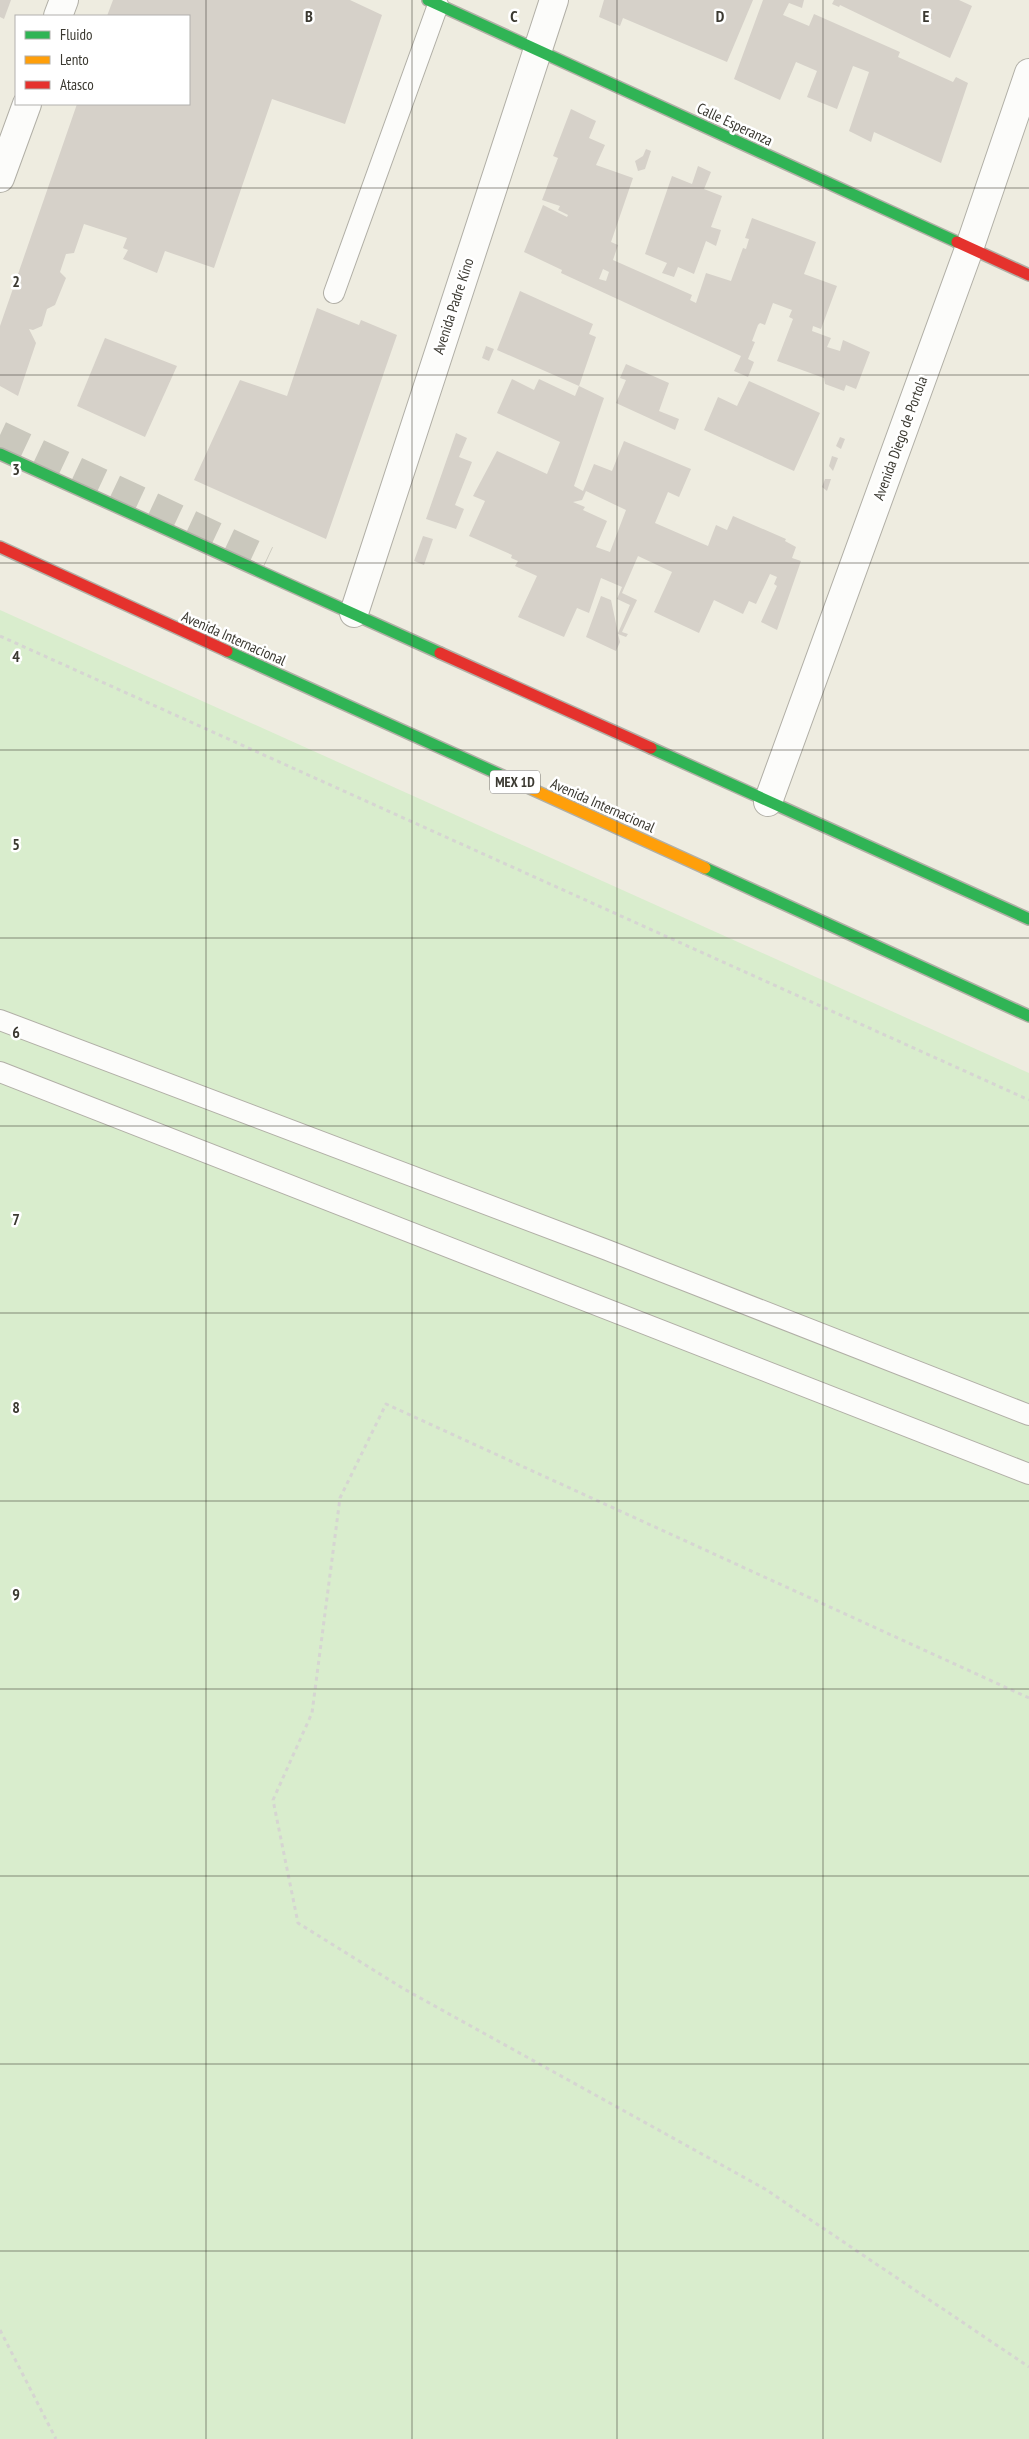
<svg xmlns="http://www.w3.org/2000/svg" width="1029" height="2439" font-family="'PT Sans Narrow',sans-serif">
  <rect width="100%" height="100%" fill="#eeece0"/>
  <path fill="#d9edcd" d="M0,610l1029,463v1366h-1029z"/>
  <g fill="#d6d1c9" fill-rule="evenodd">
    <path d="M0,0h11l-7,19 -4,-2z"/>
    <path d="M113,0h237l32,15 -37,109 -73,-25 -58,169 -49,-17 -8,22 -34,-14 5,-9 -5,-2 4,-10 -43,-14 -10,29 -8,1 -6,18 6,6 -11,27 -8,4 -5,17 -9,4 -4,-1 7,14 -18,53 -18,-10v-60l77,-222h112v-88h-82z"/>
    <path d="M604,0h149l-26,62 -104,-44 -3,8 -21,-9z"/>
    <path d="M763,0h41l-2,8 -13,-5 -6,12 26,11 5,-12 86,38 -2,5 55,25 3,-5 12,6 -27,80 -67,-31 -3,10 -22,-11 20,-59 -16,-6 -16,43 -30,-12 10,-26 -21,-9 -16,38 -46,-21z"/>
    <path d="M834,0h125l13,6 -22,52 -110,-53 -1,2 -7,-3z"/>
    <path d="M571,109l25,12 -7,17 16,7 -9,20 37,13 -22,64 7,3 -5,15 79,35 -2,5 6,3 10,-30 25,8 12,-33 3,1 3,-10 -4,-1 7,-20 64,24 -12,32 33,12 -16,43 -8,-3 -1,5 19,7 -4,9 13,4 3,-11 27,12 -14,37 -10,-4 -2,6 -19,-7 -1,-6 -47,-17 16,-42 -4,-2 3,-7 -19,-7 -8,22 -5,-2 -2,2 -6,16 3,1 -7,17 6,3 -6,15 -14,-6 7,-15 -180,-83 1,-3 -38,-18 19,-47 24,12 1,-2 -10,-5 2,-4 -18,-6 16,-42 -5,-2zM603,269l6,3 -3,9 -7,-2z"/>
    <path d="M646,149l5,2 -6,18 -7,2 -3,-10 8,-5z"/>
    <path d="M698,166l13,6 -7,17 18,7 -11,31 10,3 -5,16 -10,-5 -12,33 -16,-7 -4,10 -12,-4 5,-10 -22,-9 27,-78 20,8z"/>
    <path d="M520,291l73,33 -4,10 7,3 -17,49 -82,-36z"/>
    <path d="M317,308l42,17 2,-5 36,15 -71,204 -132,-59 46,-100 47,16z"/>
    <path d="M105,338l72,28 -32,71 -68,-31z"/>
    <path d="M486,346l8,3 -5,12 -7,-3z"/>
    <path d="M626,364l43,19 -10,28 20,8 -4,11 -59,-27 10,-23 -6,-2z"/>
    <path d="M512,379l22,11 5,-11 36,17 4,-10 25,12 -30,88 9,5 11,-27 18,7 12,-30 67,28 -12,28 -11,-5 -13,31 53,23 8,-21 11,5 6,-14 53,23 -1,2 11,6 -4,11 9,3 -24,69 -16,-8 16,-36 -3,-2 3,-7 -7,-3 -14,30 -7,-3 -6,13 -29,-14 -15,33 -45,-21 18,-40 -34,-16 -16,37 15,7 -15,32 6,2 -2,3 -8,-3 2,8 -4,9 -30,-14 15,-41 10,4 7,33 12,-28 -13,-6 5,-12 -21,-9 -12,35 -12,-5 -13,29 -46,-20 19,-41 -22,-10 3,-5 -7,-3 1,-3 -43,-19 16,-35 -12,-5 24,-45 50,23 13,-32 -63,-29zM586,491l40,19 -16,42 -14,-5 11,-26 -24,-11 2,-3 -12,-5 9,-2z"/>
    <path d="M749,381l71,32 -26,58 -90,-41 14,-33 19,9z"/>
    <path d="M456,433l11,5 -8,19 13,5 -17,43 9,4 -8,20 -30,-10z"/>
    <path d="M840,437l5,2 -4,10 -5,-3z"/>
    <path d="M832,456l6,2 -5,13 -4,-5z"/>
    <path d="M825,479h6l-4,12 -5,-4z"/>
    <path d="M423,536l10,3 -9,26 -10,-4z"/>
  </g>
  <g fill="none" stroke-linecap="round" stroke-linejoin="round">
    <path stroke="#cac8bd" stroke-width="28" stroke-dasharray="28 14" stroke-linecap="butt" d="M0,435l267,125"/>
    <g stroke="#b1afa6" stroke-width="22">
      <g id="lane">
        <path d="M334,293l104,-288"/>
        <path d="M0,1020l607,230 422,165"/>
        <path d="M0,1072l1029,402"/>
      </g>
    </g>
    <g stroke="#b1afa6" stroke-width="30">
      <g id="street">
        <path d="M58,16l6,-16"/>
        <path d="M0,178l27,-74"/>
        <path d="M354,613l200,-613"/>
        <path d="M768,802l201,-553 60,-176"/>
      </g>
    </g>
    <g stroke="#b1afa6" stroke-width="14">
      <g id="fast">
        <path d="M428,0l529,242"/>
        <path d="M0,454l440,199"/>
        <path d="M227,651l298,135"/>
        <path d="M651,748l378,171"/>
        <path d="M705,868l324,148"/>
      </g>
    </g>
    <g stroke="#b1afa6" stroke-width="14">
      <path id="slow" d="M525,786l180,82"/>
    </g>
    <g stroke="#b1afa6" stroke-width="14">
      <g id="jam">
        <path d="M957,242l72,33"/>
        <path d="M0,547l227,104"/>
        <path d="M440,653l211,95"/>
      </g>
    </g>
    <g stroke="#d6d5d2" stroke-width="3" stroke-dasharray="4 4" stroke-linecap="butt">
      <path d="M0,636l1029,464"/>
      <path d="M1029,1698l-643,-294 -46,94 -28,215 -39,87 25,123 106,66 361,200 264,178"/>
      <path d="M0,2330l56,109"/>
    </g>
    <use href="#lane" stroke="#fcfcfa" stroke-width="20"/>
    <use href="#street" stroke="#fcfcfa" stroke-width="28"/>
    <use href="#fast" stroke="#30b455" stroke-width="11"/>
    <use href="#slow" stroke="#ff9f0a" stroke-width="11"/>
    <use href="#jam" stroke="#e5322d" stroke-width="11"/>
  </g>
  <path fill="none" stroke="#3b3931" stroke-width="1" stroke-opacity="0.55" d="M206,0v2439M412,0v2439M617,0v2439M823,0v2439M0,188h1029M0,375h1029M0,563h1029M0,750h1029M0,938h1029M0,1126h1029M0,1313h1029M0,1501h1029M0,1689h1029M0,1876h1029M0,2064h1029M0,2251h1029"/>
  <g text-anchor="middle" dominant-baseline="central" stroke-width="5" stroke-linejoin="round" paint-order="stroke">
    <rect fill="#fff" stroke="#76746f" stroke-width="1" x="490" y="770.5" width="50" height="23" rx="4"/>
    <g font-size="14" font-weight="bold" fill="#3b3931">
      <text x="515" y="782">MEX 1D</text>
    </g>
    <g font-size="15" fill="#3b3931" stroke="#fff">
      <text transform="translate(735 124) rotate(25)">Calle Esperanza</text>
      <text transform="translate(453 306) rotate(-72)">Avenida Padre Kino</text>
      <text transform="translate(900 438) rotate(-70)">Avenida Diego de Portola</text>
      <text transform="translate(234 638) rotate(24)">Avenida Internacional</text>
      <text transform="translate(603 805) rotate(24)">Avenida Internacional</text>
    </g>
  </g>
  <g font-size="16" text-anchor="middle" font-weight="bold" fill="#3b3931" stroke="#fff" stroke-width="5" stroke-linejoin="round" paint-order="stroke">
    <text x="309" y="22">B</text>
    <text x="514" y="22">C</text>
    <text x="720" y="22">D</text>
    <text x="926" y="22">E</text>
    <text x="16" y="287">2</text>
    <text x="16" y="475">3</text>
    <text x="16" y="662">4</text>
    <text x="16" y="850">5</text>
    <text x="16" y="1038">6</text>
    <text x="16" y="1225">7</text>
    <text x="16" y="1413">8</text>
    <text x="16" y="1600">9</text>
  </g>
  <rect x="15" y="15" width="175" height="90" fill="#ffffff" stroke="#b1b0ad"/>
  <rect x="25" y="31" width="25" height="8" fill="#30b455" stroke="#b1b0ad"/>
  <text x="60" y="40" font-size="15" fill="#3b3931">Fluido</text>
  <rect x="25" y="56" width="25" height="8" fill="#ff9f0a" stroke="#b1b0ad"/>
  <text x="60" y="65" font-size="15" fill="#3b3931">Lento</text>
  <rect x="25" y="81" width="25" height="8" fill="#e5322d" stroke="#b1b0ad"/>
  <text x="60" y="90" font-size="15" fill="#3b3931">Atasco</text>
</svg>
